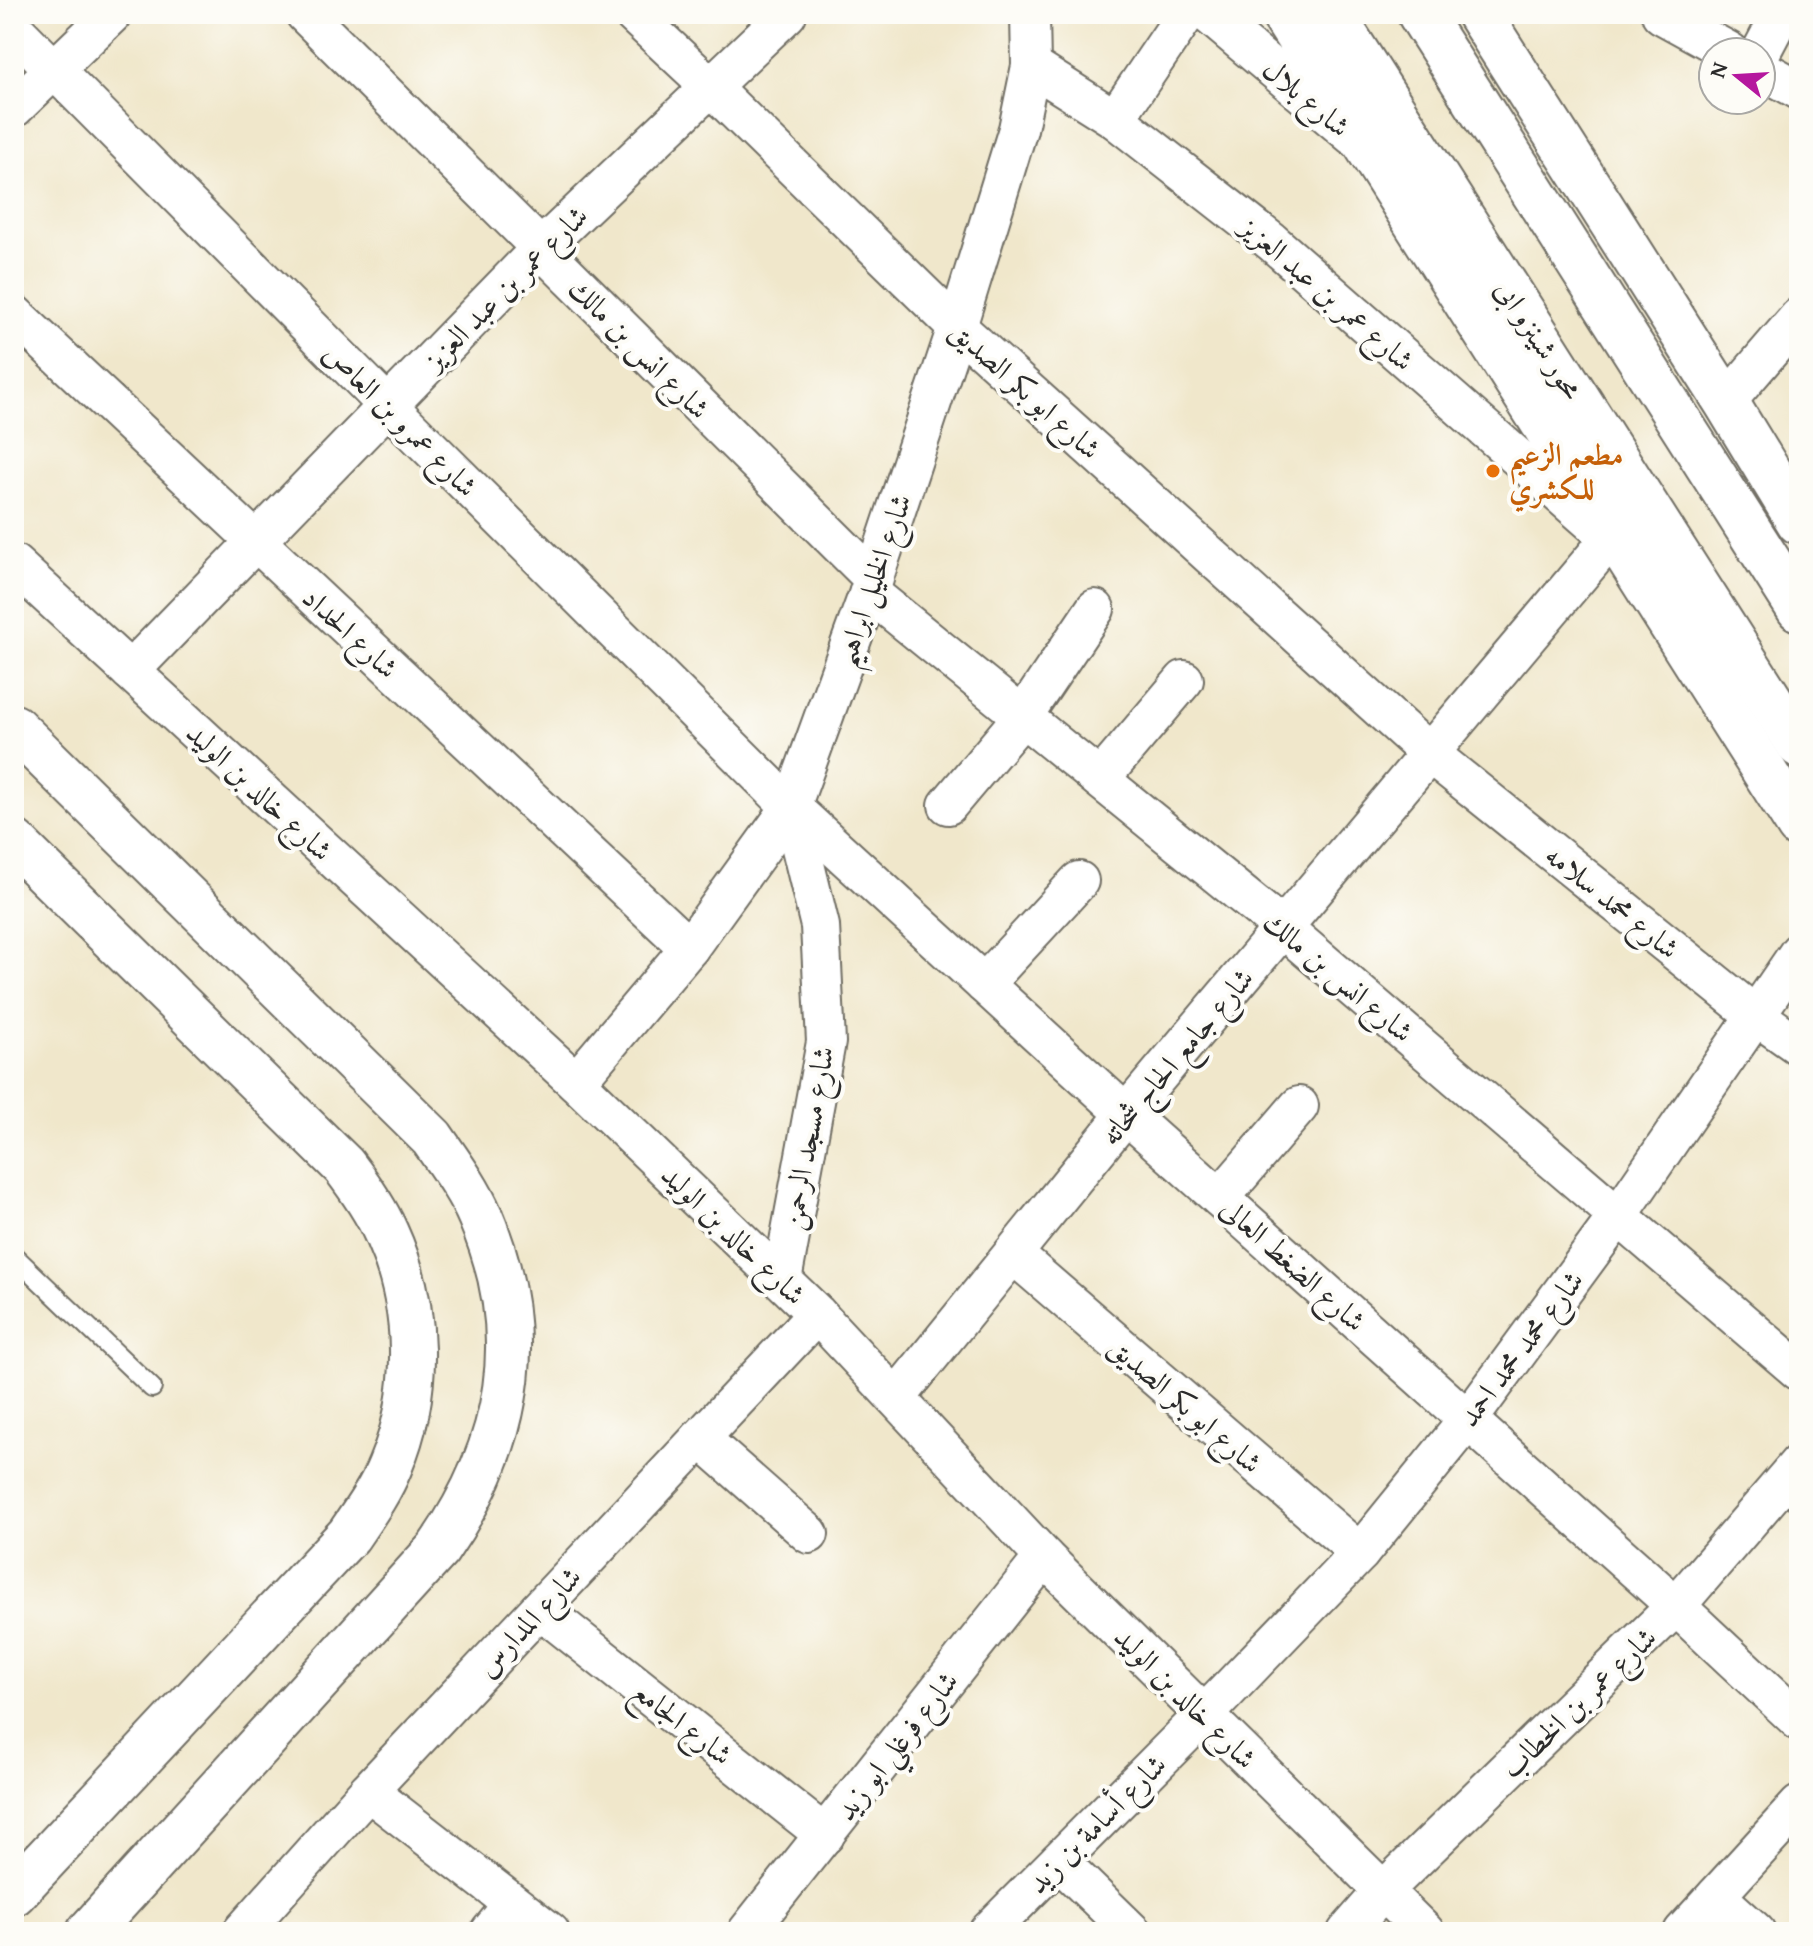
<svg xmlns="http://www.w3.org/2000/svg" width="1813" height="1946" font-family="'Gentium Book Plus',Amiri,serif">
  <rect width="100%" height="100%" fill="#fdfcf7"/>
  <filter id="ink" filterUnits="userSpaceOnUse"><feTurbulence type="fractalNoise" baseFrequency=".0125" numOctaves="2"/><feDisplacementMap in="SourceGraphic" scale="16" xChannelSelector="R" yChannelSelector="G"/><feConvolveMatrix kernelMatrix="1 2 1 2 8 2 1 2 1" color-interpolation-filters="sRGB"/></filter>
  <filter id="wash" filterUnits="userSpaceOnUse"><feTurbulence type="fractalNoise" baseFrequency=".006" numOctaves="4" result="noise"/><feDisplacementMap in="SourceGraphic" scale="32" xChannelSelector="R" yChannelSelector="G"/><feGaussianBlur stdDeviation="1.8" result="paint"/><feColorMatrix in="noise" values="0 0 0 0 0 0 0 0 0 0 0 0 0 0 0 0 0 1.4 0 .05"/><feComposite in="paint" operator="in"/></filter>
  <g filter="url(#wash)">
    <rect width="100%" height="100%" fill="#f0e7cb"/>
  </g>
  <g filter="url(#ink)">
    <g fill="none" stroke-linecap="round" stroke-linejoin="round">
      <g stroke="#706d63" stroke-width="22">
        <path id="lane" d="M14,1256l138,132"/>
      </g>
      <g stroke="#706d63" stroke-width="42">
        <g id="street">
          <path d="M305,14l569,565"/>
          <path d="M633,14l78,73 246,240 472,426 326,262 44,31"/>
          <path d="M1208,14l145,122"/>
          <path d="M1661,14l69,38"/>
          <path d="M14,29l374,377 403,401 335,307 550,492 123,115"/>
          <path d="M1761,52l20,-38"/>
          <path d="M1031,66l84,53 157,123 333,292"/>
          <path d="M1761,69l38,21"/>
          <path d="M14,108l98,-94"/>
          <path d="M1115,119l71,-105"/>
          <path d="M14,314l675,634"/>
          <path d="M1726,402l73,-85"/>
          <path d="M14,564l562,518 241,232 227,243 381,375"/>
          <path d="M869,592l414,336 516,443"/>
          <path d="M130,671l410,-422 247,-235"/>
          <path d="M1100,779l84,-99"/>
          <path d="M948,805l75,-89 72,-107"/>
          <path d="M984,984l95,-103"/>
          <path d="M576,1082l113,-134 102,-141 78,-215 88,-265 61,-198 13,-63 -1,-52"/>
          <path d="M1220,1198l79,-92"/>
          <path d="M1013,1254l347,299"/>
          <path d="M782,1280l44,-238 -6,-116 -29,-119"/>
          <path d="M896,1398l230,-284 488,-580"/>
          <path d="M700,1438l109,96"/>
          <path d="M540,1609l285,226"/>
          <path d="M368,1791l182,141"/>
          <path d="M1059,1861l73,71"/>
          <path d="M1716,1896l40,36"/>
          <path d="M242,1932l126,-141 449,-477"/>
          <path d="M490,1932l23,-28"/>
          <path d="M747,1932l297,-375"/>
          <path d="M988,1932l217,-218 155,-161 108,-133 150,-204 181,-264"/>
          <path d="M1347,1932l36,-41 293,-285 123,-143"/>
          <path d="M1683,1932l116,-127"/>
        </g>
      </g>
      <g stroke="#706d63" stroke-width="48">
        <g id="secondary">
          <path d="M1283,14l516,812"/>
          <path d="M1479,14l247,388 73,120"/>
          <path d="M14,727l418,411c17,25 36,50 48,78 51,119 30,229 -42,333l-349,383"/>
          <path d="M14,842l330,324c16,21 31,42 42,67 33,72 35,160 4,233 -10,25 -26,47 -41,69l-335,358"/>
        </g>
      </g>
      <g stroke="#706d63" stroke-width="48">
        <g id="primary">
          <path d="M1332,14l467,731"/>
          <path d="M1420,14l379,595"/>
        </g>
      </g>
      <use href="#lane" stroke="#fff" stroke-width="18"/>
      <use href="#street" stroke="#fff" stroke-width="38"/>
      <use href="#secondary" stroke="#fff" stroke-width="44"/>
      <use href="#primary" stroke="#fff" stroke-width="44"/>
    </g>
  </g>
  <circle fill="#e8710a" stroke="#fdfcf7" stroke-width="3" cx="1493" cy="471" r="8"/>
  <g text-anchor="middle" dominant-baseline="central" stroke-width="8" stroke-linejoin="round" paint-order="stroke">
    <g font-size="30" fill="#2b2b2b" stroke="#fdfcf7">
      <text transform="translate(1307 97) rotate(40)">شارع بلال</text>
      <text transform="translate(505 287) rotate(-45)">شارع عمر بن عبد العزيز</text>
      <text transform="translate(1328 293) rotate(41)">شارع عمر بن عبد العزيز</text>
      <text transform="translate(1540 339) rotate(57)">محور شينزو ابى</text>
      <text transform="translate(640 348) rotate(45)">شارع انس بن مالك</text>
      <text transform="translate(1026 389) rotate(42)">شارع ابو بكر الصديق</text>
      <text transform="translate(401 419) rotate(45)">شارع عمرو بن العاص</text>
      <text transform="translate(872 580) rotate(-71)">شارع الخليل ابراهيم</text>
      <text transform="translate(351 632) rotate(43)">شارع الحداد</text>
      <text transform="translate(260 791) rotate(43)">شارع خالد بن الوليد</text>
      <text transform="translate(1613 901) rotate(39)">شارع محمد سلامه</text>
      <text transform="translate(1339 976) rotate(40)">شارع انس بن مالك</text>
      <text transform="translate(1176 1056) rotate(-50)">شارع جامع الحاج شحاته</text>
      <text transform="translate(807 1138) rotate(-80)">شارع مسجد الرحمن</text>
      <text transform="translate(734 1234) rotate(44)">شارع خالد بن الوليد</text>
      <text transform="translate(1294 1264) rotate(42)">شارع الضغط العالى</text>
      <text transform="translate(1520 1348) rotate(-53)">شارع محمد محمد احمد</text>
      <text transform="translate(1186 1404) rotate(41)">شارع ابو بكر الصديق</text>
      <text transform="translate(528 1621) rotate(-47)">شارع المدارس</text>
      <text transform="translate(1186 1697) rotate(45)">شارع خالد بن الوليد</text>
      <text transform="translate(1578 1702) rotate(-44)">شارع عمر بن الخطاب</text>
      <text transform="translate(683 1722) rotate(38)">شارع الجامع</text>
      <text transform="translate(896 1745) rotate(-52)">شارع فرغلي ابو زيد</text>
      <text transform="translate(1096 1823) rotate(-45)">شارع أسامة بن زيد</text>
    </g>
    <g font-size="30" font-weight="bold" fill="#c56008" stroke="#fdfcf7" text-anchor="start">
      <text x="1509" y="454">مطعم الزعيم<tspan x="1509" dy="34">للكشري</tspan></text>
    </g>
  </g>
  <rect width="1813" height="1946" fill="none" stroke="#fdfcf7" stroke-width="48"/>
  <g transform="translate(1737 76) rotate(288)"><circle r="38" fill="#fdfcf7" stroke="#a9a8a5" stroke-width="2"/>
  <path d="M0-6L14 30L0 20L-14 30Z" fill="#b5179e"/>
  <text y="-12" font-size="22" font-weight="bold" text-anchor="middle" fill="#2b2b2b">N</text>
  </g>
</svg>
